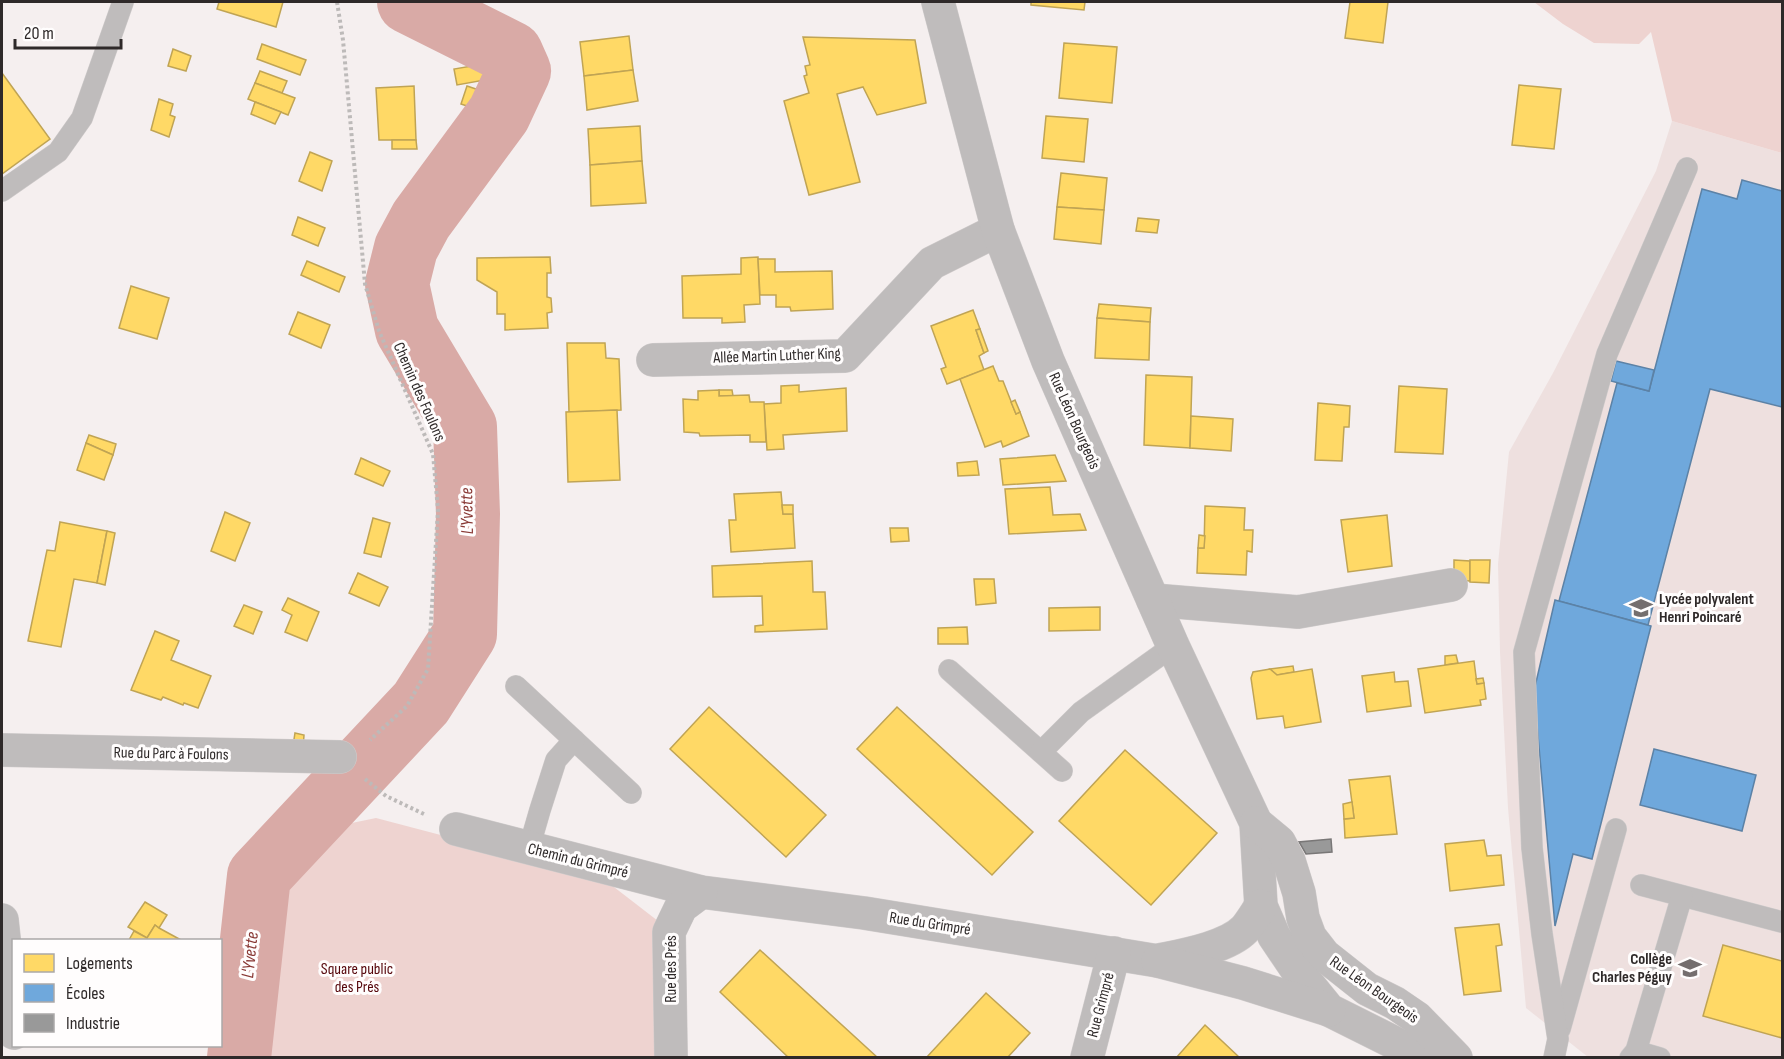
<svg xmlns="http://www.w3.org/2000/svg" width="1784" height="1059" font-family="'Sofia Sans Condensed',sans-serif">
  <rect width="100%" height="100%" fill="#f5efef"/>
  <path fill="#eee0df" d="M1672,121l110,32v904h-194l-62,-49 -18,-200 -8,-156 -2,-88 11,-112 44,-79 103,-202z"/>
  <g fill="#eed3d0">
    <path d="M1534,2h248v151l-110,-32 -21,-89 -12,12 -45,-1 -31,-19z"/>
    <path d="M376,818l225,59 57,44 13,136 -421,1 22,-177 46,-51z"/>
  </g>
  <g fill="#ffd966" stroke="#c0a454" stroke-width="1.5">
    <path d="M219,2h64l-7,25 -59,-18z"/>
    <path d="M1031,2h54l-1,8 -53,-5z"/>
    <path d="M1350,2h38l-5,41 -38,-5z"/>
    <path d="M629,36l4,34 -49,6 -4,-34z"/>
    <path d="M803,37l112,3 11,63 -49,12 -14,-28 -26,7 23,88 -51,13 -25,-94 25,-8 -5,-17 3,-1 -2,-9 5,-1z"/>
    <path d="M1064,43l53,4 -5,56 -53,-5z"/>
    <path d="M262,44l44,16 -6,15 -43,-16z"/>
    <path d="M173,49l18,7 -5,15 -18,-5z"/>
    <path d="M483,64l2,16 -28,5 -3,-16z"/>
    <path d="M633,70l5,31 -51,9 -3,-34z"/>
    <path d="M260,71l27,10 -5,12 -27,-10z"/>
    <path d="M2,73l48,66 -48,35z"/>
    <path d="M255,83l40,15 -7,17 -40,-16z"/>
    <path d="M1519,85l42,4 -7,60 -42,-4z"/>
    <path d="M414,86l2,54h-37l-3,-52z"/>
    <path d="M467,86l12,4 -6,18 -12,-4z"/>
    <path d="M159,99l14,5 -3,11 5,2 -6,20 -18,-7z"/>
    <path d="M255,102l26,10 -6,12 -24,-10z"/>
    <path d="M1046,116l42,3 -4,43 -42,-4z"/>
    <path d="M640,126l2,35 -52,4 -2,-36z"/>
    <path d="M392,140h24l1,9h-25z"/>
    <path d="M310,152l22,9 -10,30 -23,-10z"/>
    <path d="M642,161l4,42 -55,3 -1,-41z"/>
    <path d="M1061,173l46,5 -3,32 -47,-3z"/>
    <path d="M1057,207l47,3 -3,34 -47,-5z"/>
    <path d="M298,217l27,11 -7,18 -26,-11z"/>
    <path d="M1138,218l21,2 -2,13 -21,-2z"/>
    <path d="M550,257l1,16h-4v24l4,1 1,14 -5,1 1,15 -43,2v-16h-8v-22l-20,-12v-22z"/>
    <path d="M758,257l2,47 -16,1 1,17 -23,1v-5h-39l-1,-42 59,-2v-16z"/>
    <path d="M758,259h17v13l57,-1 1,38 -42,2 -1,-4h-14v-12h-16z"/>
    <path d="M307,261l38,16 -6,15 -38,-17z"/>
    <path d="M131,286l38,12 -12,41 -38,-11z"/>
    <path d="M1099,304l52,4 -1,14 -53,-4z"/>
    <path d="M973,310l7,19 -4,1 8,23 -5,3 5,14 -37,14 -6,-15 5,-2 -15,-41z"/>
    <path d="M298,312l32,13 -9,23 -32,-14z"/>
    <path d="M1097,318l53,4 -1,38 -54,-2z"/>
    <path d="M980,329l8,22 -4,2 -8,-23z"/>
    <path d="M567,343h38l1,15 13,1 2,51 -52,2z"/>
    <path d="M993,366l6,15h4l13,33 4,-2 9,24 -26,11 -2,-6 -16,6 -25,-68z"/>
    <path d="M1146,375l46,2 -2,71 -46,-3z"/>
    <path d="M799,385v7l47,-4 1,43 -64,4 1,14 -17,1 -3,-46 17,-1v-17z"/>
    <path d="M1399,386l48,3 -4,65 -48,-2z"/>
    <path d="M719,390h13l1,6h-14z"/>
    <path d="M719,390v6l30,-1 1,7h14l2,40h-16v-7l-50,1 -1,-3 -15,-1 -1,-33 15,1v-9z"/>
    <path d="M1015,400l5,12 -4,2 -5,-12z"/>
    <path d="M1318,403l32,3 -1,21h-5l-2,34 -27,-1z"/>
    <path d="M617,410l3,70 -52,2 -2,-70z"/>
    <path d="M1191,416l42,3 -2,32 -41,-3z"/>
    <path d="M89,435l27,9 -3,11 -27,-12z"/>
    <path d="M86,443l27,12 -9,25 -27,-10z"/>
    <path d="M1055,455l11,26 -63,4 -3,-26z"/>
    <path d="M361,458l29,13 -7,15 -28,-12z"/>
    <path d="M977,461l2,14 -21,1 -1,-13z"/>
    <path d="M1050,487l3,28 27,-1 6,16 -77,4 -4,-45z"/>
    <path d="M781,492l2,22h10l2,34 -64,4 -2,-32h7l-2,-26z"/>
    <path d="M782,505h11v9h-10z"/>
    <path d="M1205,506l40,2 -1,22h9l-1,22 -5,-1 -1,24 -49,-2 1,-25h6z"/>
    <path d="M225,512l25,11 -15,38 -24,-10z"/>
    <path d="M1387,515l5,51 -44,6 -7,-52z"/>
    <path d="M373,518l17,5 -9,34 -17,-4z"/>
    <path d="M60,522l47,9 -10,52 -23,-4 -13,68 -33,-6 19,-91 8,1z"/>
    <path d="M890,528h18l1,13 -18,1z"/>
    <path d="M107,531l8,2 -10,52 -8,-2z"/>
    <path d="M1199,535l6,1 -1,12h-6z"/>
    <path d="M1454,560l16,1v20l-16,-1z"/>
    <path d="M1470,560h20l-1,23 -19,-1z"/>
    <path d="M812,561l1,31h12l2,37 -72,3v-6l8,-1 -1,-29 -49,1 -1,-31z"/>
    <path d="M358,573l30,14 -9,19 -30,-13z"/>
    <path d="M974,579h20l2,24 -20,2z"/>
    <path d="M288,598l31,14 -12,29 -22,-9 7,-17 -10,-5z"/>
    <path d="M244,605l18,7 -9,22 -19,-8z"/>
    <path d="M1100,607v23l-51,1v-23z"/>
    <path d="M967,627l1,17h-30v-16z"/>
    <path d="M155,631l24,10 -8,19 40,16 -13,32 -14,-5 -1,2 -20,-8 -2,3 -30,-10z"/>
    <path d="M1456,655l2,8 -13,2v-9z"/>
    <path d="M1474,661l3,23 7,-1 2,16 -6,1 1,5 -56,8 -7,-44z"/>
    <path d="M1293,666l1,6 -17,3 -7,-6z"/>
    <path d="M1270,669l7,6 35,-6 9,53 -36,6 -2,-12 -26,3 -6,-41 2,-6z"/>
    <path d="M1394,672l1,10 13,-1 3,25 -44,6 -5,-36z"/>
    <path d="M1483,678l1,5 -7,1 -1,-5z"/>
    <path d="M709,707l117,108 -40,42 -116,-108z"/>
    <path d="M897,707l136,125 -41,43 -135,-126z"/>
    <path d="M295,733l9,2 -1,13 -10,-2z"/>
    <path d="M1125,750l92,83 -66,72 -92,-84z"/>
    <path d="M1390,776l7,58 -52,4 -1,-19 10,-1 -5,-38z"/>
    <path d="M1352,802l2,16 -10,1 -1,-15z"/>
    <path d="M1484,840l3,16 14,-1 3,30 -54,6 -5,-47z"/>
    <path d="M145,902l22,13 -8,13 -4,-3 -8,13 -19,-11z"/>
    <path d="M1499,924l3,21 -6,1 5,45 -37,4 -9,-67z"/>
    <path d="M155,925l4,3 22,12h-52l5,-9 13,7z"/>
    <path d="M1723,945l59,16v77l-79,-22z"/>
    <path d="M760,950l118,108h-89l-69,-66z"/>
    <path d="M986,993l44,40 -23,25h-81z"/>
    <path d="M1205,1025l35,33h-64z"/>
  </g>
  <g fill="#6fa8dc" stroke="#5c82a6" stroke-width="1.5">
    <path d="M1742,180l40,11v216l-72,-18 -62,236 -89,-24 58,-218 32,8 53,-202 35,10z"/>
    <path d="M1616,361l38,9 -5,21 -38,-10z"/>
    <path d="M1555,600l96,26 -59,233 -19,-5 -18,72 -21,-235z"/>
    <path d="M1654,749l102,26 -14,56 -102,-26z"/>
  </g>
  <path fill="#999" stroke="#797777" stroke-width="1.5" d="M1331,839l1,13 -26,2 -7,-12z"/>
  <g fill="none" stroke-linecap="round" stroke-linejoin="round">
    <path stroke="#d9aaa6" stroke-width="64" d="M239,1058l20,-182 162,-173 44,-69 3,-120 -3,-87 -58,-97 -10,-46 9,-36 15,-28 78,-106 20,-43 -8,-18 -102,-51"/>
    <g stroke="#d0cccc" stroke-width="22">
      <g id="service">
        <path d="M2,191l56,-39 24,-34 41,-116"/>
        <path d="M949,670l113,101"/>
        <path d="M516,686l115,107"/>
        <path d="M1041,752l40,-40 92,-66"/>
        <path d="M529,848l11,-38 16,-50 18,-20"/>
        <path d="M1641,885l141,37"/>
        <path d="M1560,1029l56,-200"/>
        <path d="M1636,1051l24,7"/>
        <path d="M1554,1058l4,-19 -16,-105 -10,-86 -8,-196 83,-298 80,-186"/>
        <path d="M1630,1058l6,-7 46,-155"/>
      </g>
    </g>
    <g stroke="#d0cccc" stroke-width="34">
      <g id="minor">
        <path d="M653,360l192,-4 87,-93 66,-33"/>
        <path d="M1153,600l145,12 153,-27"/>
        <path d="M2,750l338,7"/>
        <path d="M456,829l245,63 163,21 294,48"/>
        <path d="M2,920l12,113"/>
        <path d="M671,1058l-2,-126 12,-25 20,-15"/>
        <path d="M1087,1058l27,-105"/>
      </g>
    </g>
    <g stroke="#d0cccc" stroke-width="34">
      <g id="tertiary">
        <path d="M938,2l60,228 50,131 125,285 83,177 5,83 13,30 25,37 30,37 96,48"/>
        <path d="M1256,823l23,19 10,19 10,32 4,25 7,19 14,18 43,34 28,14 22,15 39,40"/>
        <path d="M1160,960c24,-5 68,-13 85,-31 6,-7 11,-16 16,-23"/>
        <path d="M1158,961l85,22 86,27"/>
      </g>
    </g>
    <g stroke="#bdbab9" stroke-width="4" stroke-dasharray="3 3" stroke-linecap="butt">
      <path d="M337,2l6,38 22,244 14,47 54,123 5,56 -10,159 -21,37 -37,34"/>
      <path d="M365,779l21,17 40,19"/>
    </g>
    <use href="#service" stroke="#bfbcbc" stroke-width="21"/>
    <use href="#minor" stroke="#bfbcbc" stroke-width="33"/>
    <use href="#tertiary" stroke="#bfbcbc" stroke-width="33"/>
  </g>
  <defs>
    <g id="school-bare" transform="scale(1.8)"><path d="M0-5L7-2L0 1L-7-2ZM-4 1L0 2.5L4 1V4Q0 6-4 4Z" fill="#746e6e" stroke="#fffdfd" stroke-width="2.5" paint-order="stroke"/></g>
  </defs>
  <g fill-rule="evenodd">
    <use href="#school-bare" x="1641" y="608"/>
    <use href="#school-bare" x="1690" y="968"/>
  </g>
  <g text-anchor="middle" dominant-baseline="central" stroke-width="6" stroke-linejoin="round" paint-order="stroke">
    <g font-size="16" fill="#2e2929" stroke="#fffdfd">
      <text transform="translate(777 356) rotate(-2)">Allée Martin Luther King</text>
      <text transform="translate(419 392) rotate(66)">Chemin des Foulons</text>
      <text transform="translate(1074 421) rotate(66)">Rue Léon Bourgeois</text>
      <text transform="translate(171 754) rotate(1)">Rue du Parc à Foulons</text>
      <text transform="translate(578 861) rotate(14)">Chemin du Grimpré</text>
      <text transform="translate(930 924) rotate(9)">Rue du Grimpré</text>
      <text transform="translate(671 969) rotate(-90)">Rue des Prés</text>
      <text transform="translate(1374 990) rotate(35)">Rue Léon Bourgeois</text>
      <text transform="translate(1101 1005) rotate(-75)">Rue Grimpré</text>
    </g>
    <g font-size="16" font-weight="bold" fill="#2e2929" stroke="#fffdfd" text-anchor="start">
      <text x="1659" y="599">Lycée polyvalent<tspan x="1659" dy="18">Henri Poincaré</tspan></text>
      <text x="1672" y="959" text-anchor="end">Collège<tspan x="1672" dy="18">Charles Péguy</tspan></text>
    </g>
    <g font-size="16" fill="#55050a" stroke="#fffdfd">
      <text x="357" y="969">Square public<tspan x="357" dy="18">des Prés</tspan></text>
    </g>
    <g font-size="18" font-style="italic" fill="#893935" stroke="#fffdfd">
      <text transform="translate(467 511) rotate(-91)">L'Yvette</text>
      <text transform="translate(250 955) rotate(-84)">L'Yvette</text>
    </g>
  </g>
  <rect width="1784" height="1059" fill="none" stroke="#2e2929" stroke-width="6"/>
  <rect x="12" y="939" width="210" height="108" fill="#fffdfd" stroke="#aba8a8" stroke-width="1.5"/>
  <rect x="24" y="954" width="30" height="18" fill="#ffd966" stroke="#aba8a8" stroke-width="1.5"/>
  <text x="66" y="969" font-size="18" fill="#2e2929">Logements</text>
  <rect x="24" y="984" width="30" height="18" fill="#6fa8dc" stroke="#aba8a8" stroke-width="1.5"/>
  <text x="66" y="999" font-size="18" fill="#2e2929">Écoles</text>
  <rect x="24" y="1014" width="30" height="18" fill="#999999" stroke="#aba8a8" stroke-width="1.5"/>
  <text x="66" y="1029" font-size="18" fill="#2e2929">Industrie</text>
  <path d="M15 39v9h106v-9" fill="none" stroke="#2e2929" stroke-width="3"/>
  <text x="24" y="39" font-size="18" fill="#2e2929" stroke="#fffdfd" stroke-width="4.5" paint-order="stroke">20 m</text>
</svg>
